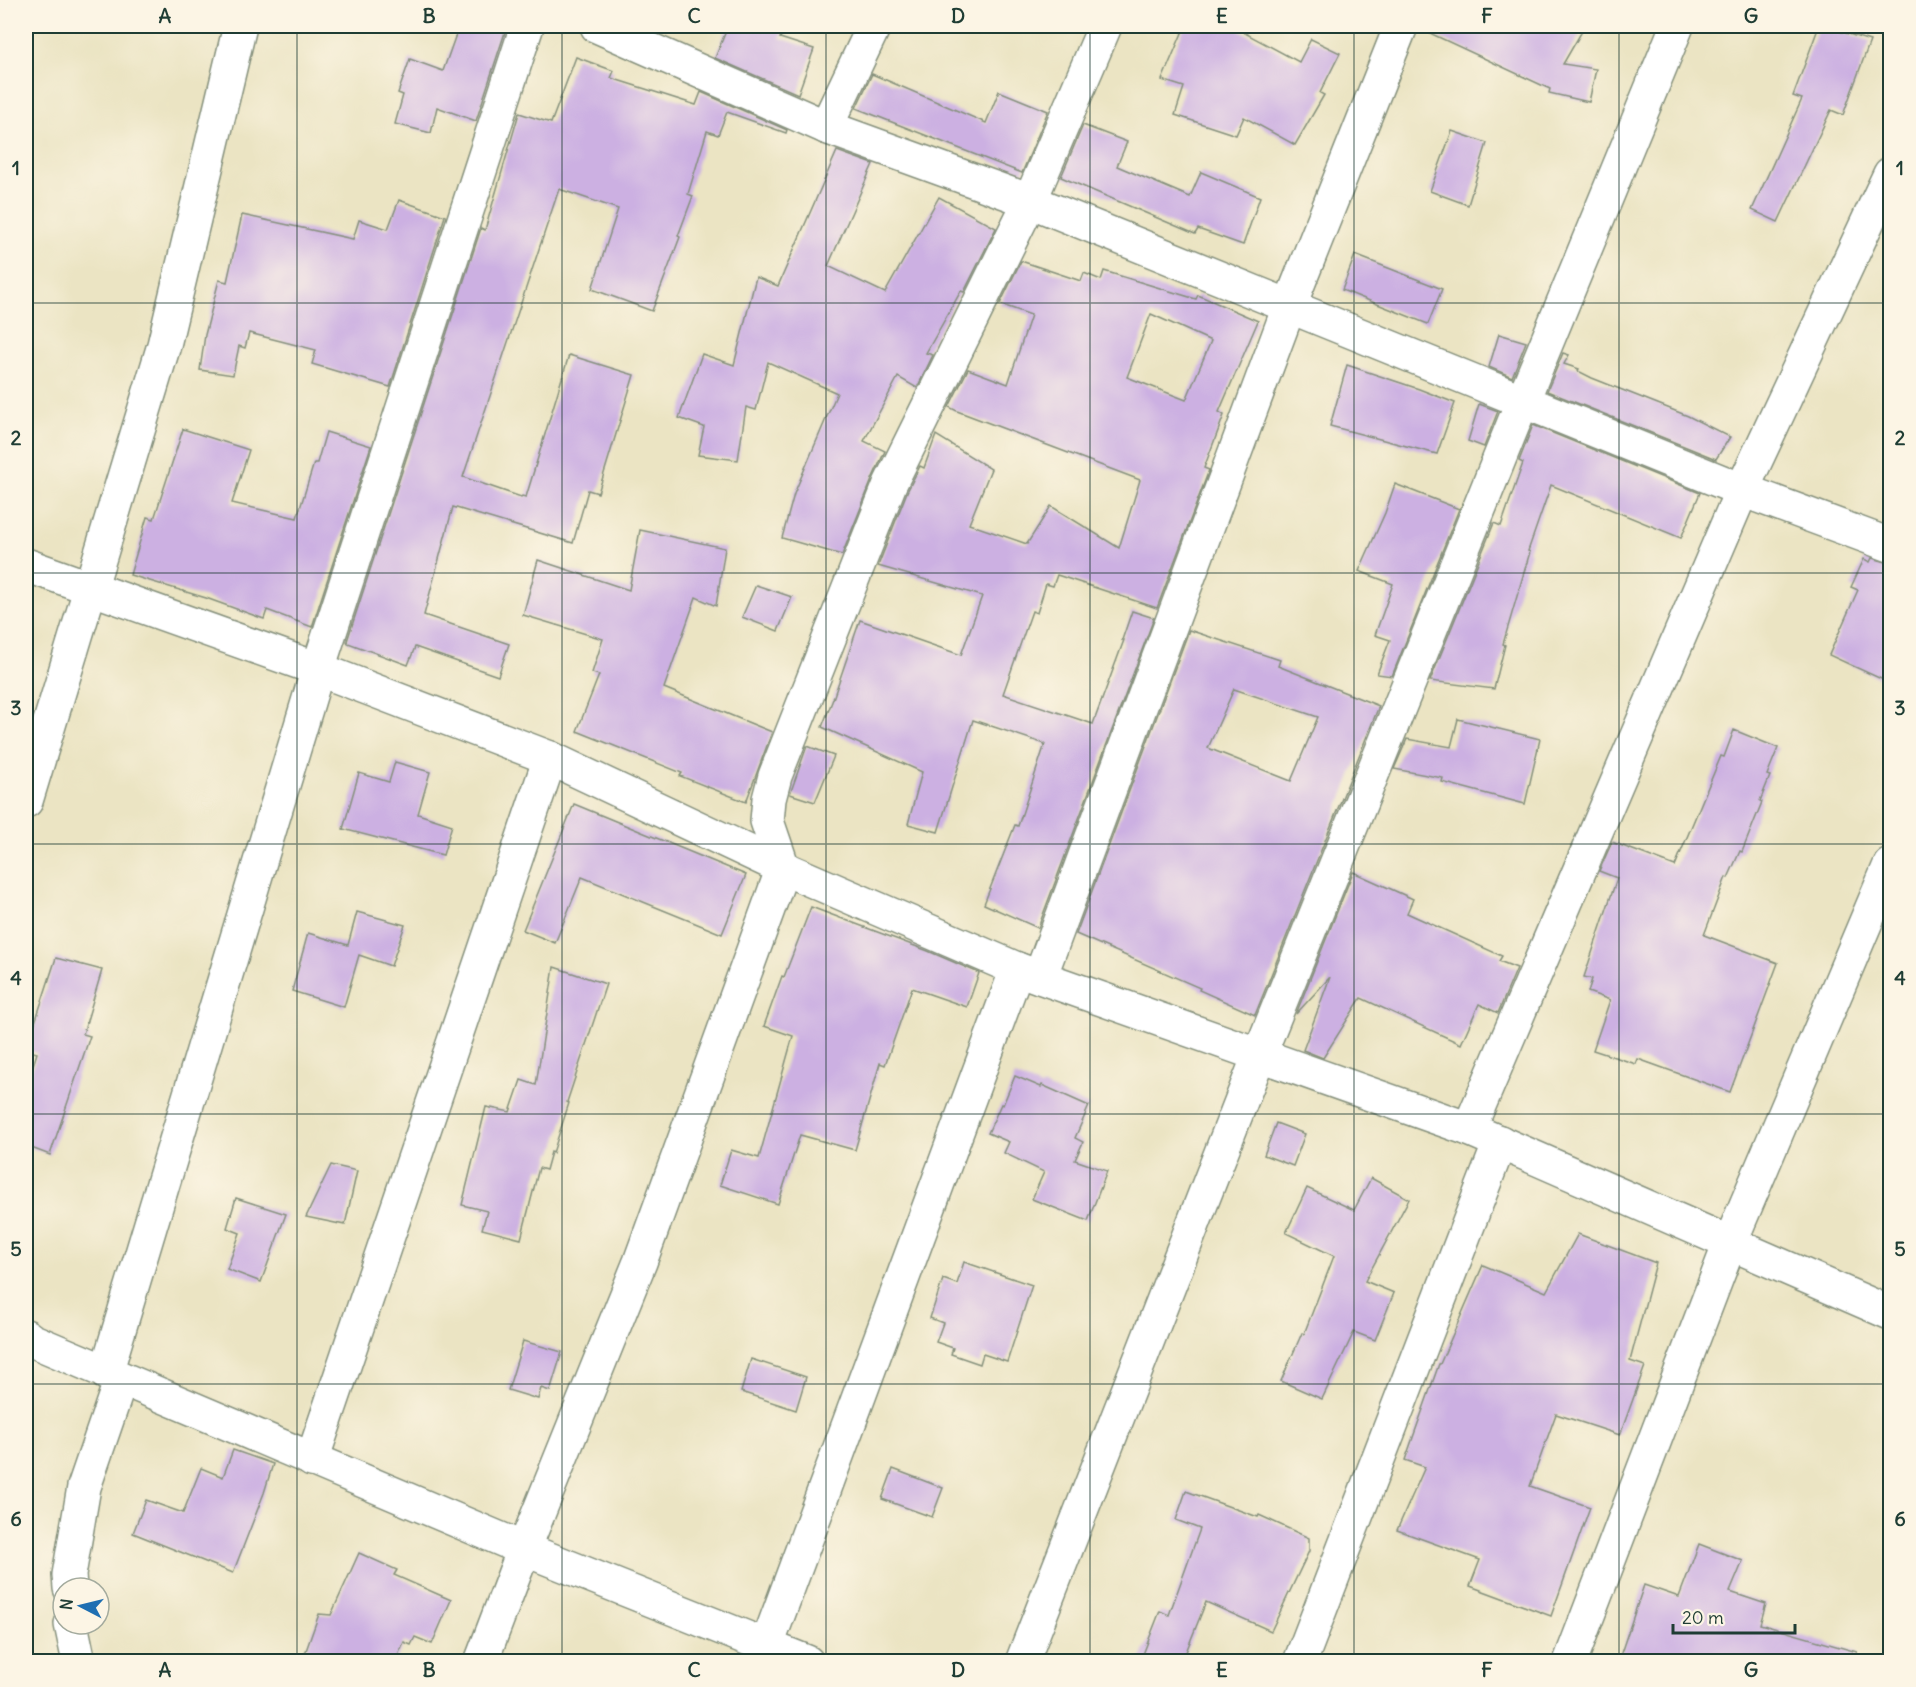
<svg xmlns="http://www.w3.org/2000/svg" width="1916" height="1687" font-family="Delius,sans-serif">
  <rect width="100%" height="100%" fill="#fcf5e5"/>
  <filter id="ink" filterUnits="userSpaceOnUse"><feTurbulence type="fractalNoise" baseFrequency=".0167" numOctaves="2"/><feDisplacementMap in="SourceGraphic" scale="12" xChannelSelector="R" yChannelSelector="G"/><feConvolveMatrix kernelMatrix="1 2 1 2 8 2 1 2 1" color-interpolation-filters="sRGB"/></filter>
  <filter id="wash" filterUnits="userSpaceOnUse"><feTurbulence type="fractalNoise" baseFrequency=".008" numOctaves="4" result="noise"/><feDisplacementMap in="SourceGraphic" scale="24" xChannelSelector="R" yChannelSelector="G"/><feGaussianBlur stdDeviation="1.35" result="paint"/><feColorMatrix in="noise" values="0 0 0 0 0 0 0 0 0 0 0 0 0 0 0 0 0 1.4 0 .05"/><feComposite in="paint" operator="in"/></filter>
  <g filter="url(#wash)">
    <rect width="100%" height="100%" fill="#ebe4c3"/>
    <g id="blocks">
      <g fill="#ccb0e2" fill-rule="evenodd">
        <path d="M459,26h48l-31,95 -39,-14 -6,26 -36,-9 8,-29 -5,-2 12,-34 33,12z"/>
        <path d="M728,26h58l-6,12 34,11 -16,45 -83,-36z"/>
        <path d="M1185,26h47l67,36 12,-23 29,14 -20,40 4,2 -29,50 -51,-28 -8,18 -61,-20 9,-28 -22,-7z"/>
        <path d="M1419,26h166l-22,38 33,5 -7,33 -40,-9 1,-4 -131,-61z"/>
        <path d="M1819,26h5l46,15 -27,74 -12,-5 -53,112 -26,-12 50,-111 -9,-3z"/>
        <path d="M576,57l38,14 -3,7 85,27 5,-13 86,38 -1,3 -59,-21 -9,23 -11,-4 -19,63 5,2 -15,40 2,1 -28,74 -60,-22 26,-80 -59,-20 -96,288 58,20 1,-1 4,1 43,-142 65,20 -36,118 -10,-3 -15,53 -120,-36 -29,108 85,29 -11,32 -83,-29 -7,18 -60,-22 -1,-2 134,-413 4,2 34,-117 32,10z"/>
        <path d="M872,74l114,49 13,-32 49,20 -26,62 -166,-65z"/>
        <path d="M1083,125l44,17 -10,24 73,31 11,-25 59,25 -17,48 -45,-16 -3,5 -134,-57z"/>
        <path d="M1452,131l35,12 -19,62 -38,-14z"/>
        <path d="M837,151l36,13 -45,102 57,27 54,-96 57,31 -32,64 -3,-1 -35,62 7,2 -16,33 -19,-11 -34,64 21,10 -12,26 -31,78 -60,-17 12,-44 43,-101 -69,-31 -12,48 -10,-3 -8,53 -40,-5 6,-28 -25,-9 23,-64 32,11 22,-88 22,9z"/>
        <path d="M399,200l46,16 -55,171 -78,-23 4,-14 -67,-17 -4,15 -6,-2 -6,29 -33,-5 5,-35 14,-55 8,2 15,-67 111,24 6,-19 29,9z"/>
        <path d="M1355,255l87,34 -14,35 -86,-34z"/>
        <path d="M1021,261l60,20 3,-8 17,7 3,-9 92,28 2,-4 60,26 -39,91 5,3 -20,53 5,2 -52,138 -100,-33 -4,11 -7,-2 -9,29 -5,-2 -29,83 90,30 31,-84h-2l10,-29 22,7 -116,310 -54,-24 31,-79 3,1 27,-82 -72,-24 -35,112 -30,-8 14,-52 -100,-45 11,-28 27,-79 101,35 21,-59 -104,-30 29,-74 13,-26 4,2 12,-33 55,34 -22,55 58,20 24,-38 68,42 21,-68 -183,-69 -8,-4 19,-38 40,15 23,-69 -31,-11zM1151,314l60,27 -25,59 -59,-23z"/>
        <path d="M1499,334l27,8 -14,35 -23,-10z"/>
        <path d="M1563,353l6,2 -5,9 15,5 -1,2 14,7 96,38 42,21 -14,22 -169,-68z"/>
        <path d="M1347,365l72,24 36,14 -18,51 -107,-28z"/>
        <path d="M1479,404l19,7 -14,36 -16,-6z"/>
        <path d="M1533,425l167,68 -19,45 -130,-53 -23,66 2,1 -27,92 2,1 -11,44 -64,-8 64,-158 7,3 22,-63 -4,-2z"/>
        <path d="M183,429l66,21 -17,53 65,15 17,-55h3l9,-31 45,14 -59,181 -45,-17 -3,9 -58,-21 -76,-23 17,-58 7,2z"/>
        <path d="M1395,484l64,25 -67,167 -15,-2 13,-34 -15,-5 18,-51 -34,-13 26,-58z"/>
        <path d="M640,530l85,18 -9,58 -20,-9 -32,91 108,44 -26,70 -66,-26 2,-3 -105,-42 22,-56 -7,-2 11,-34 -80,-24 15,-55 91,30z"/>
        <path d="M1872,558l18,5v120l-61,-28 29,-65 -7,-3 13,-28 6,3z"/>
        <path d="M756,585l36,12 -14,34 -36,-14z"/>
        <path d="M1189,630l91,30 -2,6 101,40 -124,309 -56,-25 1,-2 -124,-54zM1234,689l84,28 -27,64 -83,-33z"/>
        <path d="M1458,719l82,20 -15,65 -83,-22 1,-4 -49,-9 13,-30 44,8z"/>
        <path d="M1734,730l44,18 -11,27 3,1 -10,25 2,1 -20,50 -2,-1 -12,27 -2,-1 -22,58 74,28 -48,129 -92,-33 -2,5 -43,-14 17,-50 -22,-8 4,-13 -8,-2 33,-99 -18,-7 13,-29 63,24 46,-110 3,1z"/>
        <path d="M807,746l27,10 -19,46 -25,-8z"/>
        <path d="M395,762l35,10 -12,42 34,11 -9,30 -100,-26 16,-56 30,9z"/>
        <path d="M574,804l172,71 -24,59 -140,-57 -27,66 -32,-13z"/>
        <path d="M1353,872l60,27 -6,14 95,43 -3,5 18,7 -19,45 -19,-9 -18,40 -100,-46 -38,60 -20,-8 27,-73 -34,37z"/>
        <path d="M811,907l117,44 51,22 -12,34 -55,-19 -27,77 -5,-2 -25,87 -55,-15 -22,69 -58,-19 11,-35 28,8 34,-122 -29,-10 18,-50 2,1z"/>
        <path d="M357,912l48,13 -14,41 -32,-11 -15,52 -52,-16 16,-58 40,12z"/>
        <path d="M56,958l46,12 -19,64 7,2 -40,119 -24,-9v-59l11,-34 -11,-3z"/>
        <path d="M554,967l52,17 -39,118 2,1 -16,50 -2,-1 -5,18 -7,-2 -18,71 -39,-10 5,-18 -25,-6 24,-98 24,5 11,-32 15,5z"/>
        <path d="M1015,1076l26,11 1,-2 47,21 -14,32 8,4 -8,18 32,11 -19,50 -56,-22 12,-27 -40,-19 5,-11 -21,-9 13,-29 2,1z"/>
        <path d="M1276,1123l29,11 -12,32 -29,-11z"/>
        <path d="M331,1165l26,6 -12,54 -39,-8z"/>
        <path d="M1371,1178l38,21 -44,82 29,12 -19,47 -21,-8 -32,67 -41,-18 21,-48 2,1 30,-78 -48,-23 21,-45 47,22z"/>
        <path d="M236,1198l50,16 -25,68 -34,-13 13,-36 -13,-5z"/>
        <path d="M1578,1234l78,29 -26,98 15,5 -25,69 -64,-21 -26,72 60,21 -39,109 -81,-30 10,-26 -83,-30 28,-63 -20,-7 34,-96h1l43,-99 63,27z"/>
        <path d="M964,1262l68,23 -25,77 -24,-8 -3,10 -29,-10 2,-6 -17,-6 7,-19 -13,-5 13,-39 14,5z"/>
        <path d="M523,1341l39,11 -12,39 -9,-3 -3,11 -30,-9z"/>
        <path d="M751,1359l55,18 -10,33 -55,-18z"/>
        <path d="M233,1450l40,14 -9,29 -31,80 -100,-40 13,-33 37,13 18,-45 22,9z"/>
        <path d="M893,1469l50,19 -11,29 -50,-18z"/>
        <path d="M1186,1491l72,26 1,-2 50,23v13l-38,80 -65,-29 -24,60h-42l20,-51 9,4 31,-86 -24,-9z"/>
        <path d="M1699,1544l44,17 -13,31 36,12 -6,20 97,28 -1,10h-238l26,-77 35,12z"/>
        <path d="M359,1553l38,17 -3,5 57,25 -19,44 -17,-7 -4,8 -7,-3 -9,20h-93l17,-48 12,1z"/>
      </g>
    </g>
  </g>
  <g filter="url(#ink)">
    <use href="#blocks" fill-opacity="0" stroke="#85907c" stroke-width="1.5"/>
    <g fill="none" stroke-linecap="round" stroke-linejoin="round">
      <g stroke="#85907c" stroke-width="36">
        <g id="minor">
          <path d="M597,26l229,101 204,74 712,289 148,55"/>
          <path d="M826,127l48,-101"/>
          <path d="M26,565l292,104 232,89 233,110 234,101 452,160 421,184"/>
          <path d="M1040,977l249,-670 112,-281"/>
          <path d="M1469,1129l273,-639 148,-316"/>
          <path d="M106,1373l212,-704 209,-643"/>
          <path d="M312,1460l238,-702"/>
          <path d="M70,1588l-1,-13 15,-88 37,-108"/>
          <path d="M71,1624l8,38"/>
          <path d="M767,1645l250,-676"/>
          <path d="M481,1662l43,-113 116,-287 143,-394 -16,-47 2,-22 6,-23 115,-292 140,-283 75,-175"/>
          <path d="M1022,1662l238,-609 263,-653 154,-374"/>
          <path d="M1300,1662l200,-520"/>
          <path d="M1570,1662l160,-419 160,-378"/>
        </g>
      </g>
      <g stroke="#85907c" stroke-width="36">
        <g id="tertiary">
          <path d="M26,801l138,-456 76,-319"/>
          <path d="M26,1336l5,4 493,209 283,113"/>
        </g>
      </g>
      <use href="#minor" stroke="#fff" stroke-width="33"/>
      <use href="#tertiary" stroke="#fff" stroke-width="33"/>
    </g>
  </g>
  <path fill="none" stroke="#1f3d34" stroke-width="1.5" stroke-opacity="0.55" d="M297,26v1636M562,26v1636M826,26v1636M1090,26v1636M1354,26v1636M1619,26v1636M26,303h1864M26,573h1864M26,844h1864M26,1114h1864M26,1384h1864"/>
  <rect width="1916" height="1687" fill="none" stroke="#fcf5e5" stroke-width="66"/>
  <g transform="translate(81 1606) rotate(277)"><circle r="28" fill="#fcf5e5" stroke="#a4ab9e" stroke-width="1.5"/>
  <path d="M0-4.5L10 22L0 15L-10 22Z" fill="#1f6fb2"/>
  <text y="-9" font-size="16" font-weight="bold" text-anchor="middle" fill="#1f3d34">N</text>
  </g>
  <path d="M1673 1624v9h122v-9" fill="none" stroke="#1f3d34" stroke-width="3"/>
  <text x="1682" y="1624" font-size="18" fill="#1f3d34" stroke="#fcf5e5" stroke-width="4.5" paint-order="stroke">20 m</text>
  <rect x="33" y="33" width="1850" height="1621" fill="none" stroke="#1f3d34" stroke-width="2"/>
  <g font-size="20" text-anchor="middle" font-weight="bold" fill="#1f3d34">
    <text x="165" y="23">A</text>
    <text x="429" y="23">B</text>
    <text x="694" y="23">C</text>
    <text x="958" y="23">D</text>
    <text x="1222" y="23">E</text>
    <text x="1487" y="23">F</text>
    <text x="1751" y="23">G</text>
    <text x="16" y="175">1</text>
    <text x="1900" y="175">1</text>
    <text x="16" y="445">2</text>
    <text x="1900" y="445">2</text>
    <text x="16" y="715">3</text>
    <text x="1900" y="715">3</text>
    <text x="16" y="985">4</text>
    <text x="1900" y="985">4</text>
    <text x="16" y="1256">5</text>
    <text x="1900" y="1256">5</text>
    <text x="16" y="1526">6</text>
    <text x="1900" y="1526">6</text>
    <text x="165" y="1677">A</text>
    <text x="429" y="1677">B</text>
    <text x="694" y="1677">C</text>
    <text x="958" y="1677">D</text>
    <text x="1222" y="1677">E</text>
    <text x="1487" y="1677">F</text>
    <text x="1751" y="1677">G</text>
  </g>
</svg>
